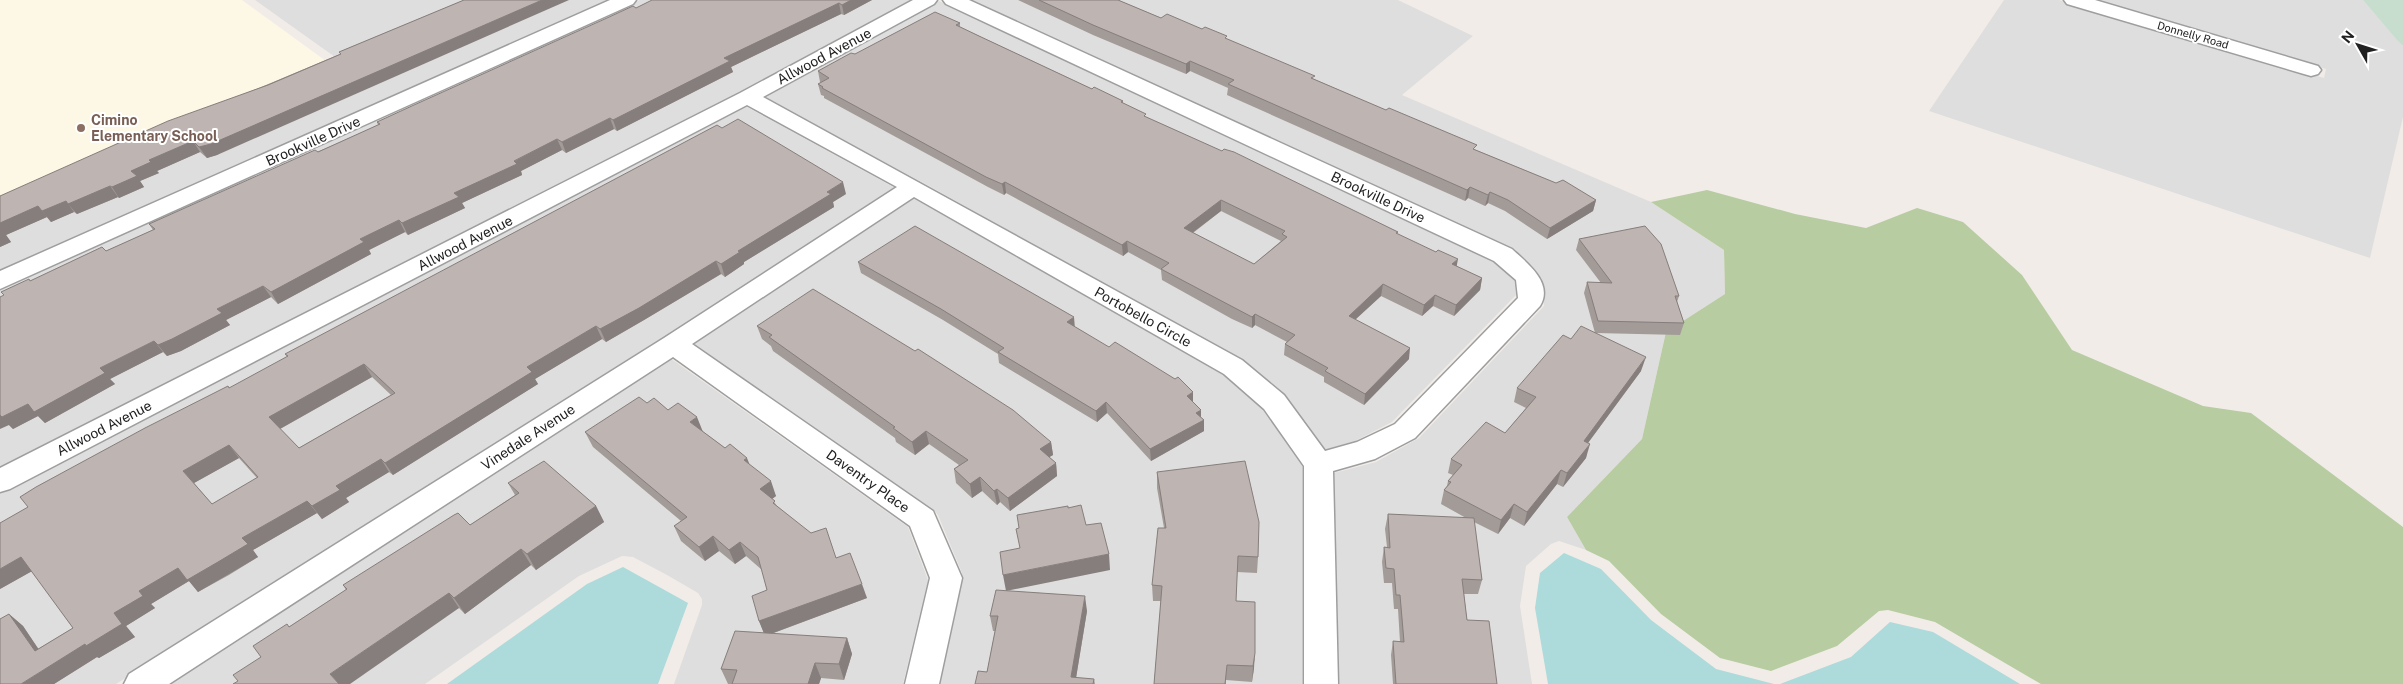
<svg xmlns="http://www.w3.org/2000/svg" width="2403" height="684" font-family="'Public Sans',sans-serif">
  <rect width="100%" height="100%" fill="#f1ece8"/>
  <g fill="#dfdede">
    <path d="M255,0h356l-611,273v-71l335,-145z"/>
    <path d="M640,0h273l-174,93 -739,377v-180z"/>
    <path d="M968,0h430l75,36 -71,59 249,107 73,48 1,44 -59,38 -24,107 -75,78 19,33 -27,-9 -8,3 -25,22 -6,40 12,78h-193l-5,-211 42,-11 43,-24 125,-132 -2,-27 -4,-6 -24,-21z"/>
    <path d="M2004,0h55l265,78 2,-9 -236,-69h273l40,46v71l-33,141 -441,-147z"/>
    <path d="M939,1l555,259 20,18 2,17 -124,127 -37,19 -31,9 -36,-51 -47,-39 -310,-173 -168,-90z"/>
    <path d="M745,106l150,82 -232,150 -547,346h-116v-191z"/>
    <path d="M913,198l310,176 38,33 41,58v219h-362l22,-104v-7l-24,-58 -5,-6 -240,-166z"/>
    <path d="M670,358l238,169 20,53 -25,104h-229l28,-79v-6l-4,-6 -31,-18 -34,-18 -11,-1 -43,20 -154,108h-260z"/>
  </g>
  <path fill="#fdf7e5" d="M0,0h242l84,61 -326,135z"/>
  <path fill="#b7cca1" d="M1707,190l88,24 71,14 51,-20 46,14 59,53 50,75 131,56 48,7 152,114v157h-362l-106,-62 -47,-12 -9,1 -42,35 -66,25 -51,-13 -59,-44 -52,-53 -23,-11 -19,-33 75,-78 24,-107 59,-38 -1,-44 -73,-48z"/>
  <path fill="#c7ddce" d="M2363,0h40v46l-5,-5z"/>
  <g fill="#addada">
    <path d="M1564,553l37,16 50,51 65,49 58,15h-226l-13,-76 5,-35z"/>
    <path d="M623,567l65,36 -30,81h-211l140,-100z"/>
    <path d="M1890,622l43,10 87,52h-240l71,-27z"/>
  </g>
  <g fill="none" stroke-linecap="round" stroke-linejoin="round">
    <g stroke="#9e9e9e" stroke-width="3">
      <g id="street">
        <path d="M610,0h26l-3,4 -633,285v-18z"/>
        <path d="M913,0h24l-3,4 -171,93 479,263 42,35 41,56 32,-9 38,-18 123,-126 -2,-18 -22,-19 -548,-257 -3,-4h26l543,249c15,14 42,34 28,57l-125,132 -40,21 -42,12 5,213h-34v-218l-40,-57 -40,-35 -310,-177 -222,147 241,167 29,67 -23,106h-34l25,-106 -20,-52 -237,-169 -504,327h-45l5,-10 535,-336 233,-151 -150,-82 -737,384 -10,3v-24l740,-375z"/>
        <path d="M2064,0h31l223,66 3,4 -3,4 -7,2 -7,-2 -237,-70z"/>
      </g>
    </g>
    <use href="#street" fill="#fff" fill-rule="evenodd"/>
  </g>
  <g fill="#a39b98" fill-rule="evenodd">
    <path d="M464,0l-247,155 -10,3 -7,-6 -43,19 2,2 -19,8 4,6 -25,11 -1,-1 -41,17 -3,-2 -23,10 -4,-5 -41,18 5,7 -11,5v-51l340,-142 -1,-2z"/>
    <path d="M872,0l-28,15 -3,-1 -110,53 2,5 -116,59 -3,-2 -48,24 -4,-3 -41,21 1,4 -60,28 3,5 -57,27 -3,-3 -36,18 2,4 -93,50 -7,-7 -45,23 4,5 -49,26 -14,5 -4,-4 -53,27 5,5 -70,39 -7,-7 -25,13 -4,-4 21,-144 76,-30 47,-21 -4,-6 189,-81 40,-18 -1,-3 259,-114z"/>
    <path d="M1018,0h100l43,18 41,11 25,10 87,40 162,71 120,50 -3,11 -46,28 -42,-28 -17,-8 -3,3 -17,-8 -3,3 -238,-106 1,-7 -38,-17 -4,3 -93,-39z"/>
    <path d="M960,23v4l132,62 31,12v2l23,14 252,115 -1,2 59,32 26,12 -2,12 -26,26 -21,-10 -11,10 -41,-20 -26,24 54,39 -45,46 -40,-23v-5l-40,-22 1,-11 2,-2 -32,-17 -3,3 -20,-9 -70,-39 -1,-10 -33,-18 -5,4 -117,-63 -2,2 -16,-8 -164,-89v-2l-3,-1 -3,-11 3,-2h-1l-2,-11 37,-17zM1221,211l60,30 -27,23 -61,-31z"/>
    <path d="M846,194l-13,8 1,5 -90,55v2l-19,13 -4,-3 -77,46 -38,22 -4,-3 -67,40 3,5 -145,91 -4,-3 -43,26 3,4 -27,17 -5,-6 -64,37 5,7 -29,18 -31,17 -9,-11 -38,23 4,4 -29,18 9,11 -36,21 -2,-1 -43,27 -45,-70 14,12 15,23 35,-21 -41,-57 -32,18 28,-82 259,-150 -2,-3zM372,377l19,18 -92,53 -19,-19zM239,458l18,20 -45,26 -18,-21z"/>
    <path d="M1579,239l100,57 -2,6 7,21 -4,12 -85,-2 46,38 -53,72 -2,15 -23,29 -6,-3 -33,42 -14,-8 -12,16 -24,-12 8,58 -4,14h-14l3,26 30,64h-104l-2,-29 2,-14 7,1 -2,-33h-4l-2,-26h-8l-2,-21 2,-15h3l-2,-18 3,-15 78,4 -25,-14 3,-14 3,-4 1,-5 5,-6 -5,-2 3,-14 54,-26 21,-25 -12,-6 3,-14 78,-55 -11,-40 3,-11 14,1 -25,-33z"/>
    <path d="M858,262l217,65 118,75 8,16 3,2v11l-53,30 -44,-48 -10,9 -98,-59 -1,-9 -55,-34 -82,-47z"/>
    <path d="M757,326l294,116 2,13 -4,2 7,6 1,13 -47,35 -10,-9 -3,3 -15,-14 -10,7 -16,-15 -2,-14 5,-4 -30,-21 -14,11 -19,-13 -1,-4 -122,-87 -2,-5 -9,-7z"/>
    <path d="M647,403l21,7 34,21 23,17 25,17 26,31 -4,3 5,7 59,52 31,40 -96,36 76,4 5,16 -8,26 -23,-2 -2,6h-91l-7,-15 43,-36 -5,-12 8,-31 -5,-20 -16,-14 -11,8 -16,-13 -14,10 -24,-20 -7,-15 7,-5 -88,-74 -8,-15z"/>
    <path d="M1157,472l101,85 -1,16 -20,-1 -1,29 18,67 -2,14 -26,-2v4h-72l7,-83h-8l-1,-16 12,-57 -7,-40z"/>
    <path d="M508,483l88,23 8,16 -68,48 -5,-5 -66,49 -6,-6 -221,73 51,-54 57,-37 -3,-5 127,-60 45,-30z"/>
    <path d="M1087,611l-11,67 18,1 1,5h-120l12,-12 8,-41h-2l-3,-15z"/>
  </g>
  <g fill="#857e7c">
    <path d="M542,0h27l-352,155 -10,3 -8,-11z"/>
    <path d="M851,0h21l-28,15 -2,-10z"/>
    <path d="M839,3l2,11 -110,53 2,5 -116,59 -4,-11 111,-62z"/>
    <path d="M1190,61v10l-4,3v-10z"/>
    <path d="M610,118l4,11 -48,24 -4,-11z"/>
    <path d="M557,139l5,11 -41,21 1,4 -60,28 3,5 -57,27 -6,-12 52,-30z"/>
    <path d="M193,141l7,11 -43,19 2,2 -19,8 4,6 -25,11 -7,-11 19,-16 18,-11z"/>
    <path d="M843,182l3,12 -13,8 1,5 -90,55v2l-19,13 -4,-13 17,-13 89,-59z"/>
    <path d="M1005,182l1,11 -2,2 -2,-11z"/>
    <path d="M110,186l8,11 -41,17 -9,-10z"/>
    <path d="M1470,187l-2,11 -3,3 2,-11z"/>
    <path d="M1490,192l-2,11 -3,3 3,-11z"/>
    <path d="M1221,200v11l-37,28v-11z"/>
    <path d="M1596,200l-3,11 -46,28 3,-11z"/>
    <path d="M66,201l8,11 -23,10 -9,-11z"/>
    <path d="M38,206l9,11 -41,18 5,7 -11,5v-24z"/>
    <path d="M399,220l6,12 -36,18 2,4 -93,50 -7,-12 89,-53z"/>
    <path d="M1127,241l1,11 -5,4 -1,-11z"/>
    <path d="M1458,259l-2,11 -4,-6z"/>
    <path d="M716,261l5,13 -77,46 -38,22 -6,-13z"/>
    <path d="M1482,278l-2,12 -26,26 2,-11z"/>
    <path d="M1383,284l-2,12 -34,31 2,-11z"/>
    <path d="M263,286l8,11 -45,23 4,5 -49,26 -14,5 -9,-11 59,-36z"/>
    <path d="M1435,295l-2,11 -11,10 2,-11z"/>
    <path d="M1255,314v11l-3,3v-11z"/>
    <path d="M1074,317l1,12 -8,-7z"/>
    <path d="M596,326l6,13 -67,40 3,5 -145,91 -8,-12 142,-96z"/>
    <path d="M154,341l9,11 -53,27 5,5 -70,39 -7,-7 -25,13 -4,-4 -9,4v-15l28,-10z"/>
    <path d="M1410,348l-1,11 -45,46 1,-11z"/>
    <path d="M1646,357l-5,14 -62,84 5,-14z"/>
    <path d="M364,364l8,13 -94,53 -9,-13z"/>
    <path d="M1193,392v12l-6,-8z"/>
    <path d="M1106,402l1,11 -10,9 -1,-11z"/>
    <path d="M1201,410v11l-5,-8z"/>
    <path d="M697,417l6,15 -13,-10z"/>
    <path d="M1204,420v11l-53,30 -1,-12z"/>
    <path d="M926,431l3,13 -14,11 -3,-13z"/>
    <path d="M1051,442l2,13 -12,7 -1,-13z"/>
    <path d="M1590,444l-4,14 -23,29 4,-14z"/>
    <path d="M229,445l10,13 -45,25 -11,-12z"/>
    <path d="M747,458l6,15 -9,-13z"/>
    <path d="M381,459l8,13 -43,26 3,4 -27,17 -10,-13 24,-20z"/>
    <path d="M1056,463l1,13 -47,35 -2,-13z"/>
    <path d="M1561,470l-4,14 -33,42 3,-14z"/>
    <path d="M980,477l2,14 -10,7 -2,-14z"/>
    <path d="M771,481l5,15 -11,8 -5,-15z"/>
    <path d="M997,489l3,13 -3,3 -3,-14z"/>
    <path d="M307,501l10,12 -64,37 5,7 -60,35 -9,-11 -38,23 4,4 -29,18 9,11 -36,21 -2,-1 -43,27h-33l64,-40 29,-31 25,-22 39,-23 64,-30z"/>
    <path d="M1514,504l-4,14 -12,16 3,-14z"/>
    <path d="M596,506l8,16 -68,48 -9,-16z"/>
    <path d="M713,536l6,15 -14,10 -6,-14z"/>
    <path d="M740,542l6,14 -11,8 -6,-14z"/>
    <path d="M521,549l10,16 -66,49 -11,-16z"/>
    <path d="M1109,554l1,16 -104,21 -3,-16z"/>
    <path d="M21,557l13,13 -34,19v-20z"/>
    <path d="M862,584l5,14 -102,38 -6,-15z"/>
    <path d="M449,593l10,15 -109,76h-11l-9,-10z"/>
    <path d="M1085,596l2,15 -12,73 -4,-7z"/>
    <path d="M9,614l14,12 25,37 -13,-12z"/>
    <path d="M847,638l5,16 -8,26 -5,-16z"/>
    <path d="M1255,653l-1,15 -2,14 1,-16z"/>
    <path d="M815,663l6,15 -2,6h-11z"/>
  </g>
  <g fill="#beb4b1" stroke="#857e7c" fill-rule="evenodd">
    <path d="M464,0h78l-331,144 -12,3 -6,-6 -44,19 2,2 -20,9 6,5 -25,11 -2,-1 -42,18 -2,-3 -24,10 -4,-5 -38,17v-27l168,-75 100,-36 73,-31 -2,-2z"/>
    <path d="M652,0h199l-9,5 -3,-2 -115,55 6,3 -117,59 -3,-2 -48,24 -5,-3 -43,22 3,3 -63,29 5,4 -57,26 -3,-3 -39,19 4,3 -93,50 -8,-6 -46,23 5,4 -50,26 -14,6 -4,-4 -54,27 5,5 -71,39 -6,-8 -26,13 -2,-2v-118l4,-2 -3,-3 28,-13 1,2 72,-34 4,4 49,-22 -6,-5 166,-74 3,2 20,-9 42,-19 -3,-2 37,-17 193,-87 26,-12 3,2z"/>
    <path d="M1039,0h79l43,18 6,-4 35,15 3,-2 22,9 -2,2 90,38 -4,2 75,32 3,-2 88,37 -4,4 83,34 7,-3 33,20 -46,28 -42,-28 -18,-8 -2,3 -18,-8 -3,3 -239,-106 6,-4 -44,-19 -4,3 -93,-39z"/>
    <path d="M935,12l25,11 -4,2 23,11 113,53 2,-2 29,14 -2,1 25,12 -2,2 78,35 2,-2 10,3 164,80 -2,1 40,19 2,-2 20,9 -6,5 30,14 -26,27 -21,-10 -11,10 -41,-21 -34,32 61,32 -45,46 -40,-23 3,-3 -43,-24 10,-9 -40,-21 -3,3 -19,-10 -72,-38 8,-6 -42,-22 -5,4 -117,-63 -3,2 -16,-7 -164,-89 1,-1 -5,-3 11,-6 -11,-7 33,-18 4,1zM1221,200l64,31 -3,3 5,3 -33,27 -70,-36z"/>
    <path d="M738,119l105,63 -16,10 4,2 -93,57 2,1 -19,12 -5,-3 -77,47 -39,21 -4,-3 -69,41 5,5 -147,91 -4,-4 -45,27 4,4 -28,16 -5,-5 -65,37 6,6 -30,18 -31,18 -9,-12 -39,23 4,5 -29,17 8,11 -36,22 -1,-2 -64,40h-21v-65l9,-5 26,37 38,-23 -52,-71 -21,12v-46l28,-16 -8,-10 16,-10 109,-59 83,-42 1,2 59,-32 -3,-2 432,-229 5,3zM364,364l31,29 -96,55 -30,-31zM229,445l29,32 -46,27 -29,-33z"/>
    <path d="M915,226l159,91 -7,5 42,25 6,-5 60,37 3,-2 15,15 -6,4 14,14 -5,3 8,7 -54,29 -44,-47 -10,9 -98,-59 6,-4 -63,-39 -83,-47z"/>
    <path d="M1645,226l16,18 18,52h-4l9,27 -86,-2 -11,-39 25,1 -33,-44z"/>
    <path d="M813,289l102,62 3,-2 95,61 38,32 -11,7 16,14 -48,35 -11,-9 -3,2 -14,-14 -10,7 -16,-15 14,-9 -42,-29 -14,11 -19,-14 2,-1 -126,-90 3,-2 -15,-9z"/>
    <path d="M1581,326l65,31 -62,84 6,3 -23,29 -6,-3 -34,42 -13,-8 -13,16 -57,-30 7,-8 -3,-1 14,-16 -11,-6 35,-37 19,11 31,-36 -19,-9 46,-53 8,4z"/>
    <path d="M639,397l8,6 7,-5 14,12 10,-7 19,14 -7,5 35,26 5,-4 17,14 -3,2 27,21 -11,8 15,12 -2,2 38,30 15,-5 10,30 14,-5 12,31 -103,37 -7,-25 15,-6 -9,-33 -18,-15 -11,8 -16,-14 -14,11 -25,-21 13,-9 -102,-85z"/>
    <path d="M544,461l52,45 -69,48 -6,-5 -67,49 -5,-5 -119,81 9,10h-106l5,-3 -5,-6 28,-18 -8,-11 34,-22 2,3 58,-38 -4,-4 111,-70 4,-2 12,12 49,-32 -11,-10z"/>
    <path d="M1245,461l14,61 -1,35 -20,-1 -2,45 19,1v51l-2,13 -26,-1 -2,19h-71l8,-98 -10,-1 6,-57h8l-9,-56z"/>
    <path d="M1081,505l5,20 15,-2 8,31 -106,21 -3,-23 20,-4 -4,-19 3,-1 -2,-13 51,-9v2z"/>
    <path d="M1388,514l86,4 8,62 -20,-1 5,41 22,1 8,63h-101l-3,-43 11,1 -4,-47h-4l-2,-26 -8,-1 -2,-21 6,1z"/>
    <path d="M996,590l89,6 -14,81 23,2 -1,5h-118l3,-13 9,1 11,-56h-8z"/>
    <path d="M735,631l112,7 -8,26 -24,-1 -7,21h-76l5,-14 -16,-1z"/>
  </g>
  <circle fill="#8d6e63" stroke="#fff" stroke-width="2" cx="81" cy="128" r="5"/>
  <g text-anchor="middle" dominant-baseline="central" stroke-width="4" stroke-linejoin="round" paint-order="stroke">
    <g font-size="11" fill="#212121" stroke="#fff">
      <text transform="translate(2193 35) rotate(16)">Donnelly Road</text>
    </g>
    <g font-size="14" fill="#212121" stroke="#fff">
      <text transform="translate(824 56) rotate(-28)">Allwood Avenue</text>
      <text transform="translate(313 141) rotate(-24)">Brookville Drive</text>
      <text transform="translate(1378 197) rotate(25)">Brookville Drive</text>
      <text transform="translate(465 243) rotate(-27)">Allwood Avenue</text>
      <text transform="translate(1143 317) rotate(29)">Portobello Circle</text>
      <text transform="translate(104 428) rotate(-27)">Allwood Avenue</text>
      <text transform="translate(528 437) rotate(-33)">Vinedale Avenue</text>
      <text transform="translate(868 481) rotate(35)">Daventry Place</text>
    </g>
    <g font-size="14" font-weight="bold" fill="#785e54" stroke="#fff" text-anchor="start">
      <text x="91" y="120">Cimino<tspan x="91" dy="16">Elementary School</tspan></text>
    </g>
  </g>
  <g transform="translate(2358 45) rotate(309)" stroke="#ffffff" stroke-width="4" paint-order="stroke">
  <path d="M0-4L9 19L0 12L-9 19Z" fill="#212121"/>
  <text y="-8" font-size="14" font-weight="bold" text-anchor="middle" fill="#212121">N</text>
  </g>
</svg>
